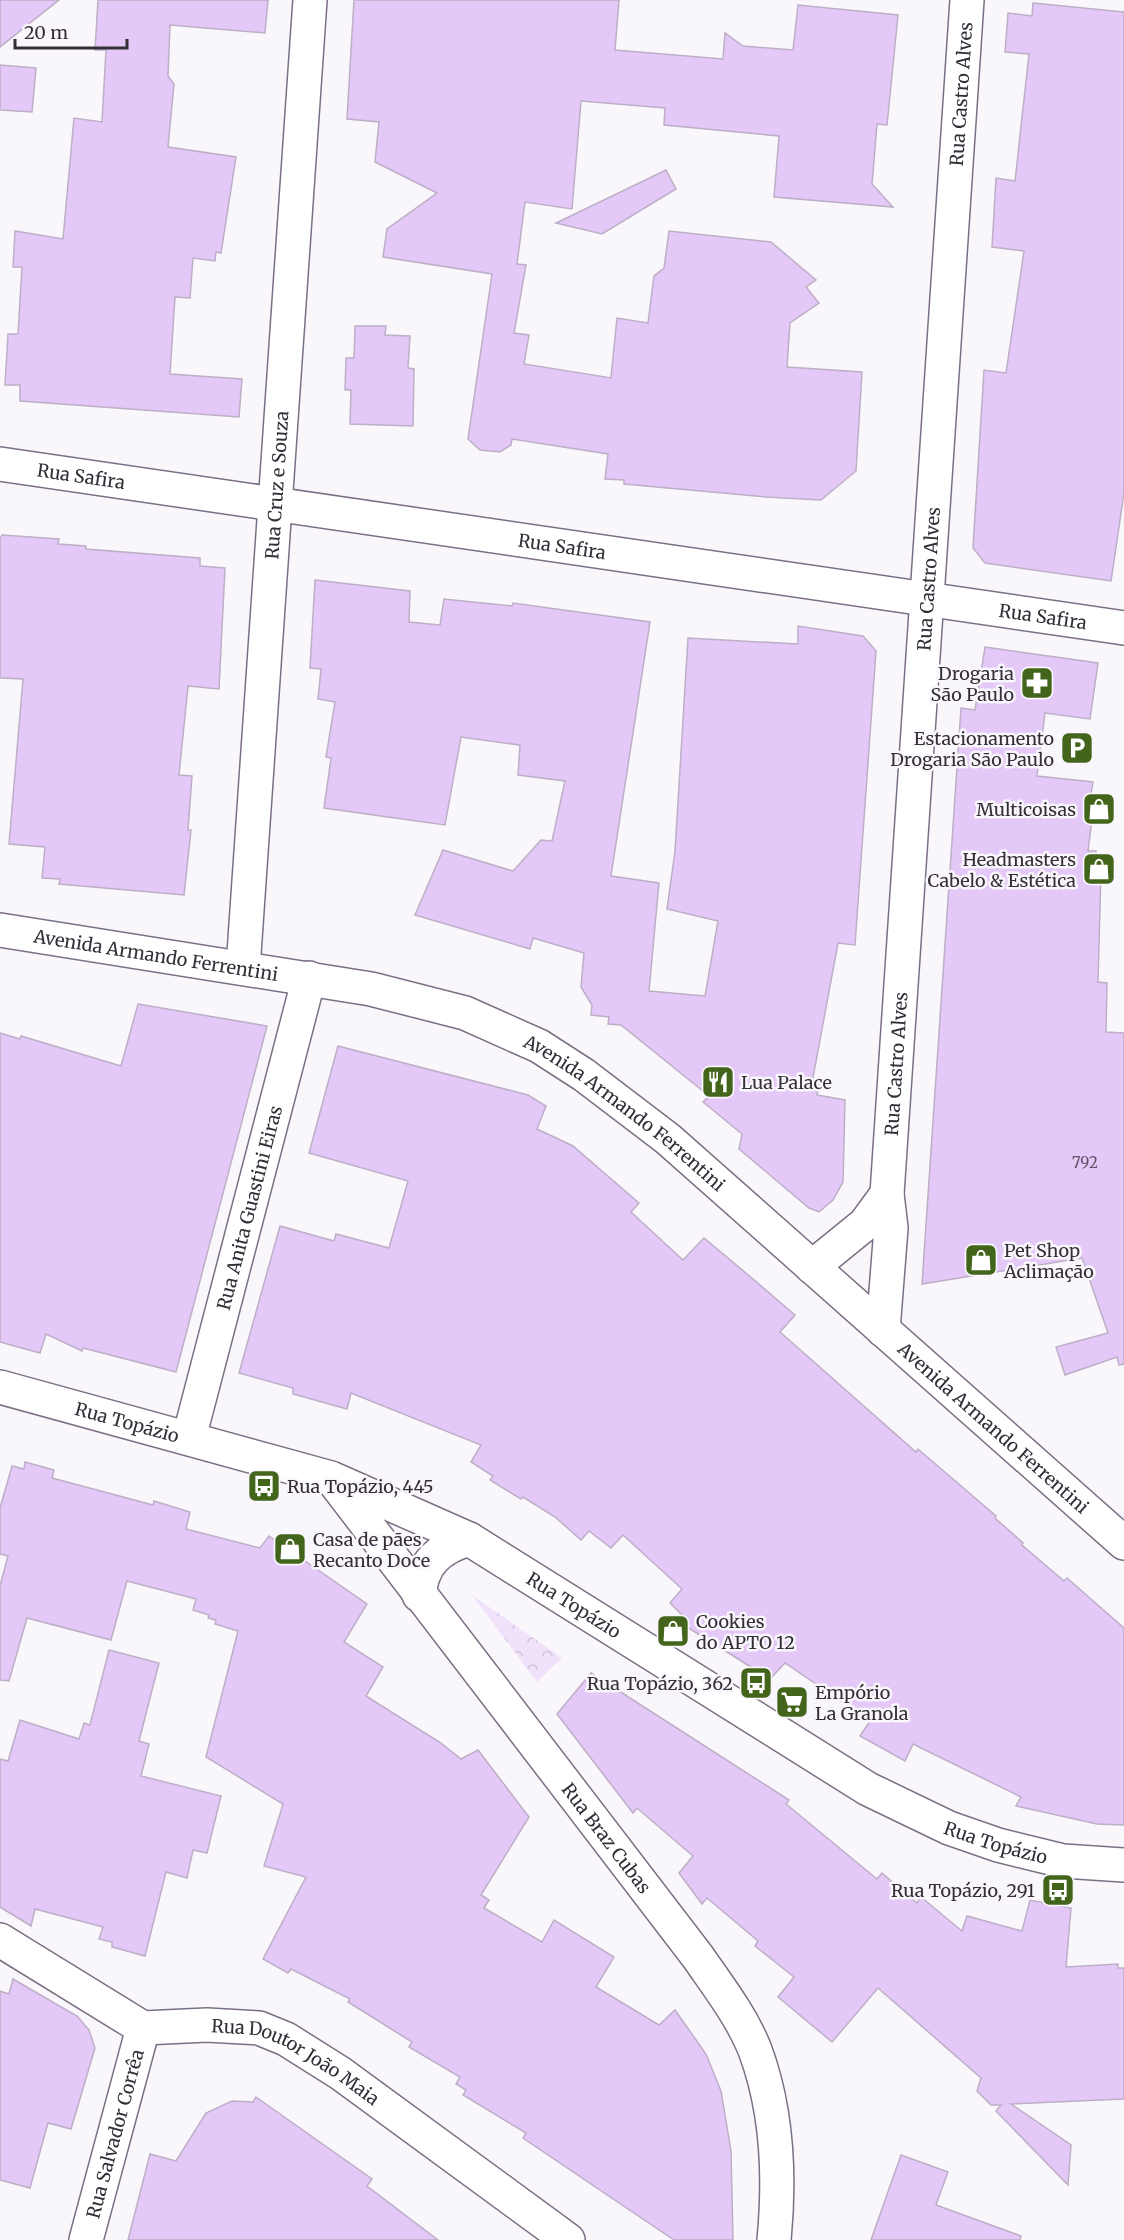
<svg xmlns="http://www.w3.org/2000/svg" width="1124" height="2240" font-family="Merriweather,serif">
  <defs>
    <pattern id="park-crowns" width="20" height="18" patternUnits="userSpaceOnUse" patternTransform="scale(1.5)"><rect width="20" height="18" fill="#f1e2fc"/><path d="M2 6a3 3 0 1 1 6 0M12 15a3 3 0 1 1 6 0" fill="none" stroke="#cfc2d9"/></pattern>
  </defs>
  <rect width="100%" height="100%" fill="#faf7fc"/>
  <path fill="url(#park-crowns)" d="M472,1595l90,63 -25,24z"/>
  <g fill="#e4c8f7" stroke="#bcafc6" stroke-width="1.5">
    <path d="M0,0h59l-59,47z"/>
    <path d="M98,0h170l-3,33 -95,-8 -2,51 6,8 -6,63 68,10 -15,96 -5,-1 -1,9 -22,-3 -3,40 -15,-1 -5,77 72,5 -3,38 -219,-16v-16h-15l3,-51h10l4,-67h-9l2,-36 48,8 11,-121 28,4 4,-72h-11z"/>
    <path d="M354,0h265l-4,50 108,9 2,-26 18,13 50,4 5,-45 100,10 -11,110 -10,-1 -5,60 21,23 -119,-10 5,-61 -115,-11 1,-17 -84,-7 -9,108 -47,-7 -8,62 9,1 -12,68 15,2 -5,29 87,14 6,-60 31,5 6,-47 10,-8 5,-37 102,11 45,38 -10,7 13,16 -29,20 -3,44 75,5 -6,99 -35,29 -55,-3 -142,-13v-4l-19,-1 3,-25 -96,-15 -1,6 -11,7 -20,-2 -12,-11 24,-165 -109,-17 4,-28 50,-36 -62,-31 4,-40 -32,-3z"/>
    <path d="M1033,3l91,9v481l-13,88 -126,-18 -12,-15 11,-178 22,3 18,-122 -32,-4 4,-69 19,3 14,-127 -24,-2 3,-39 24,3z"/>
    <path d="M0,65l36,3 -4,44 -32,-2z"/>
    <path d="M666,170l10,19 -74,45 -46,-11z"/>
    <path d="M355,326h31l-1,9 25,1 -2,32 6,1 -1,57 -63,-2 1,-34h-6l1,-32h8z"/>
    <path d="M2,535l57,4 -1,5 28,2v3l114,9v8l25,2 -6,121 -31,-3 -9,89 13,1 -4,54h3l-7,65 -125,-11 1,-5 -18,-1 3,-31 -36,-3 14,-165 -23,-1v-139z"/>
    <path d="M315,580l95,11 -1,31 31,3 4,-26 68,7 1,-3 137,19 -39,254 48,7 -10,108 56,5 13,-75 -51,-12 8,-58 13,-213 110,6v-18l65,10 13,15 -21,294 -17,-2 -26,140 7,1 -2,11 28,5 -2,82 -10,18 -14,12 -10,-4 -70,-59 3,-15 -39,-32 6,-6 -88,-71 -13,-1 1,-7 -18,-2 1,-10 -11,-18 3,-34 -51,-15 -3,11 -115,-34 28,-65 70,21 28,-31 11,1 13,-60 -47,-6 2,-30 -59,-8 -16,88 -121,-17 7,-50 -5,-1 9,-55 -17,-3 3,-30 -11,-1z"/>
    <path d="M985,647l113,16 -8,56 -45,-6 -8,63 56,6 -2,12 4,1 -7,56h8l-1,18 6,1 -3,112 9,1 -1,49 18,1v331l-5,1 -2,-8 -52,18 -9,-28 52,-14 -26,-75 -160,26 39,-576 14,2z"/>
    <path d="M138,1004l129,22 -91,346 -93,-24 -1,3 -36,-17 -6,19 -40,-11v-309l20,6 1,-3 100,30z"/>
    <path d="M338,1046l190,49 18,11 -9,23 36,17 66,57 -8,9 52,48 21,-22 49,41 42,36 -15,17 136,120 2,-3 78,67 -1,2 28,25 -1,2 42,36 3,-3 57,50v197l-27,-1 -81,-18 5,-9 -108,-53 -8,17 -45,-25 10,-15 -85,-58 -15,16 -91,-57 5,-5 -14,-14 12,-14 -59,-54 -12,13 -22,-17 -8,9 -26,-23 -32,-20 -2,2 -31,-19 3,-4 -22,-14 10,-17 -130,-52 -4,16 -54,-15v-6l-54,-15 41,-147 54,15 2,-7 53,14 19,-67 -99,-28z"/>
    <path d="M25,1462l29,8 -2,8 101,27 1,-4 36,11 -4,17 74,19 9,-12 98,68 -23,38 39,25 -17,29 75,47 20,16 17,-9 51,67 -48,78 8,5 -5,8 58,34 12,-22 60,37 -18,30 63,38 16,-15 31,44 15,37 10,60 2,89h-59l-151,-102 3,-5 -63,-38 3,-5 -10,-6 4,-7 -51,-30 3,-5 -64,-40 2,-3 -59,-30 -3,4 -25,-14 43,-82 -42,-11 19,-62 -77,-47 32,-126 -23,-7 1,-4 -8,-2 1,-3 -16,-5 3,-11 -69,-18 -16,59 -84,-22 -18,63 -9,-1v-94l8,-30 -8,-2v-46l12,-42 12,3z"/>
    <path d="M109,1650l50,13 -20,78 10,3 -8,32 80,20 -14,57 -14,-3 -6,28 -21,-6 -21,84 -33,-9v-5l-13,-3 4,-12 -68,-18 -4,17 -31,-19v-148l8,2 12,-41 59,19 5,-16 6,2z"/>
    <path d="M591,1673l198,127 -3,4 91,75 5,-6 35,30 4,-6 41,34 5,-15 55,15 8,-31 41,8 -5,59 52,-3v4h6v131l-113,5 60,41 -3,40 -72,-74 5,-6h-10l-14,-14 4,-13 -103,-90 -46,54 -54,-45 16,-20 -39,-31 3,-5 -51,-43 -5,6 -23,-31 14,-17 -56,-48 -4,5 -76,-99z"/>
    <path d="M13,1979l64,37 12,14 6,18 -24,81 -23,-6 -18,65 -30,-8v-189l9,3z"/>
    <path d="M256,2097l116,82 -5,7 71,54h-310l22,-86 26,7 30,-48 26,-12 21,1z"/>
    <path d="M901,2155l47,17 -12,33 85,31 -1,4h-149z"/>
  </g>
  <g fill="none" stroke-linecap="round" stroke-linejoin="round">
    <g stroke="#7c6f85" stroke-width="36">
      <g id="minor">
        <path id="s1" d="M0,464l1124,164"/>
        <path id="s2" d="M0,930l371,59 94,24 74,33 45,29 84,64 456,404"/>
        <path id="s3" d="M243,968l67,-968"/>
        <path d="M812,1267l53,-43 22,-30"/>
        <path id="s4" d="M883,1330l8,-102 -4,-34 80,-1194"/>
        <path id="s5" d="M0,1387l331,91 138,61 399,250 81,39 49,17 65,16 61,4"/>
        <path id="s6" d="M189,1438l120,-460"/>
        <path id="s7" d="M332,1479l366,478c20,29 44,60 57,93 22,59 25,128 19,190"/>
        <path d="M419,1595c3,-32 20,-47 50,-56"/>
        <path id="s8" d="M0,1940l143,88 64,-3 52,3 27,11 54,34 228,167"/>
        <path id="s9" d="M86,2240l57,-212"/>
      </g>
    </g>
    <use href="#minor" stroke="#fff" stroke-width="33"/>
  </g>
  <defs>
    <g id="pharmacy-square" transform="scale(1.725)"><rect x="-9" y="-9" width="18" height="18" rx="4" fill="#42641b" stroke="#faf7fc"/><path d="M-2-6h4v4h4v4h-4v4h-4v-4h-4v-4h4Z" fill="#fff"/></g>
    <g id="parking-square" transform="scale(1.725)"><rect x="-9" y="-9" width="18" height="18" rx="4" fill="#42641b" stroke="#faf7fc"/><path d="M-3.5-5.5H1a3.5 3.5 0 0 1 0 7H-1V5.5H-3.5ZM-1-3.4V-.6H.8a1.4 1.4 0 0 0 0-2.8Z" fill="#fff"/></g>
    <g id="shop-square" transform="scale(1.725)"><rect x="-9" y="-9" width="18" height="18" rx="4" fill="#42641b" stroke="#faf7fc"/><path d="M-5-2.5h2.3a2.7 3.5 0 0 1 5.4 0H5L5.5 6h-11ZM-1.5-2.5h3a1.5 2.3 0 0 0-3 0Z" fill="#fff"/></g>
    <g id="restaurant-square" transform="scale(1.725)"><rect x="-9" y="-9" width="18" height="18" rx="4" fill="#42641b" stroke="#faf7fc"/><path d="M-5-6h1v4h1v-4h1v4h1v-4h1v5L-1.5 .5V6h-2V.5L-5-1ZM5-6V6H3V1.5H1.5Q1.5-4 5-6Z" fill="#fff"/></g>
    <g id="bus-square" transform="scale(1.725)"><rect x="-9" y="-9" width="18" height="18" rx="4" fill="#42641b" stroke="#faf7fc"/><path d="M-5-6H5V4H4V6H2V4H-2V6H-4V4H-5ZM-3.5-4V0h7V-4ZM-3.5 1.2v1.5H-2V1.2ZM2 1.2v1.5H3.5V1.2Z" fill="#fff"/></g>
    <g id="supermarket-square" transform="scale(1.725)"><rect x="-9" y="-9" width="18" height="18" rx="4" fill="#42641b" stroke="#faf7fc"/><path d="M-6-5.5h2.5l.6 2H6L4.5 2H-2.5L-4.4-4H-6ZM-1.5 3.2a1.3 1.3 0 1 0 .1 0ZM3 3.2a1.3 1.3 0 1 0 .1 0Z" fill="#fff"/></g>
  </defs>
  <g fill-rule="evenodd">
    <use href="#pharmacy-square" x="1037" y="683"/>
    <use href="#parking-square" x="1077" y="748"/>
    <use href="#shop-square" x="1099" y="809"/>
    <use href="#shop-square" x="1099" y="869"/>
    <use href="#restaurant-square" x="718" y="1082"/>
    <use href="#shop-square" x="981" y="1260"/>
    <use href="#bus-square" x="264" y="1486"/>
    <use href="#shop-square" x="290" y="1549"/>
    <use href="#shop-square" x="673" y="1631"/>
    <use href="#bus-square" x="756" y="1683"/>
    <use href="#supermarket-square" x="792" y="1702"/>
    <use href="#bus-square" x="1058" y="1890"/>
  </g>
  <g text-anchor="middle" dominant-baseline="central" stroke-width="5" stroke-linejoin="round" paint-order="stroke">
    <g font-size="15" fill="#605468">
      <text x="1085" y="1162">792</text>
    </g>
    <g font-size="18" fill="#342e38" stroke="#faf7fc">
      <text stroke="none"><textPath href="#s4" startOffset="1239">Rua Castro Alves</textPath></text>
      <text stroke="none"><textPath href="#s1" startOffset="82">Rua Safira</textPath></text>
      <text stroke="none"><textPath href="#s3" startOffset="484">Rua Cruz e Souza</textPath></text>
      <text stroke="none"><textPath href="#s1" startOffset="568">Rua Safira</textPath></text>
      <text stroke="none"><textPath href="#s4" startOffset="753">Rua Castro Alves</textPath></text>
      <text stroke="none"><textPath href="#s1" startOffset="1054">Rua Safira</textPath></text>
      <text stroke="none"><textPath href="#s2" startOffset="158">Avenida Armando Ferrentini</textPath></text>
      <text stroke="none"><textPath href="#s4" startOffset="267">Rua Castro Alves</textPath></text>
      <text stroke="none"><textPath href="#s2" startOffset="662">Avenida Armando Ferrentini</textPath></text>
      <text stroke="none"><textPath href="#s6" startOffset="238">Rua Anita Guastini Eiras</textPath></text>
      <text stroke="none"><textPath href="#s5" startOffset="132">Rua Topázio</textPath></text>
      <text stroke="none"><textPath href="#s2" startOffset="1148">Avenida Armando Ferrentini</textPath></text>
      <text stroke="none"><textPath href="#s5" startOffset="618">Rua Topázio</textPath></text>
      <text stroke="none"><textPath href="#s7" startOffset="452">Rua Braz Cubas</textPath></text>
      <text stroke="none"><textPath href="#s5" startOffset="1104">Rua Topázio</textPath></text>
      <text stroke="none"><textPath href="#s8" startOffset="330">Rua Doutor João Maia</textPath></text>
      <text stroke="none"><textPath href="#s9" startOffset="110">Rua Salvador Corrêa</textPath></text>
    </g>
    <g font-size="18" fill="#342e38" stroke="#faf7fc" text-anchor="end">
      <text x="1014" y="673">Drogaria<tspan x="1014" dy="21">São Paulo</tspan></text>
      <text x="1054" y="738">Estacionamento<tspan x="1054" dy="21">Drogaria São Paulo</tspan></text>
      <text x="1076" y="809">Multicoisas</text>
      <text x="1076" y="859">Headmasters<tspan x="1076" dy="21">Cabelo &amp; Estética</tspan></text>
      <text x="741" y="1082" text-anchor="start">Lua Palace</text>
      <text x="1004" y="1250" text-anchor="start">Pet Shop<tspan x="1004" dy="21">Aclimação</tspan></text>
      <text x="287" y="1486" text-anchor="start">Rua Topázio, 445</text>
      <text x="313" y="1539" text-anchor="start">Casa de pães<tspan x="313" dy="21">Recanto Doce</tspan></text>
      <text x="696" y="1621" text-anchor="start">Cookies<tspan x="696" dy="21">do APTO 12</tspan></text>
      <text x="733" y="1683">Rua Topázio, 362</text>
      <text x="815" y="1692" text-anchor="start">Empório<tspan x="815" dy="21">La Granola</tspan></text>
      <text x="1035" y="1890">Rua Topázio, 291</text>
    </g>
  </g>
  <path d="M15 39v9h112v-9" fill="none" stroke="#342e38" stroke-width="3"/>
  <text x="24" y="39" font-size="18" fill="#342e38" stroke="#faf7fc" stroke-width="4.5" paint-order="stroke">20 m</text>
</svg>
